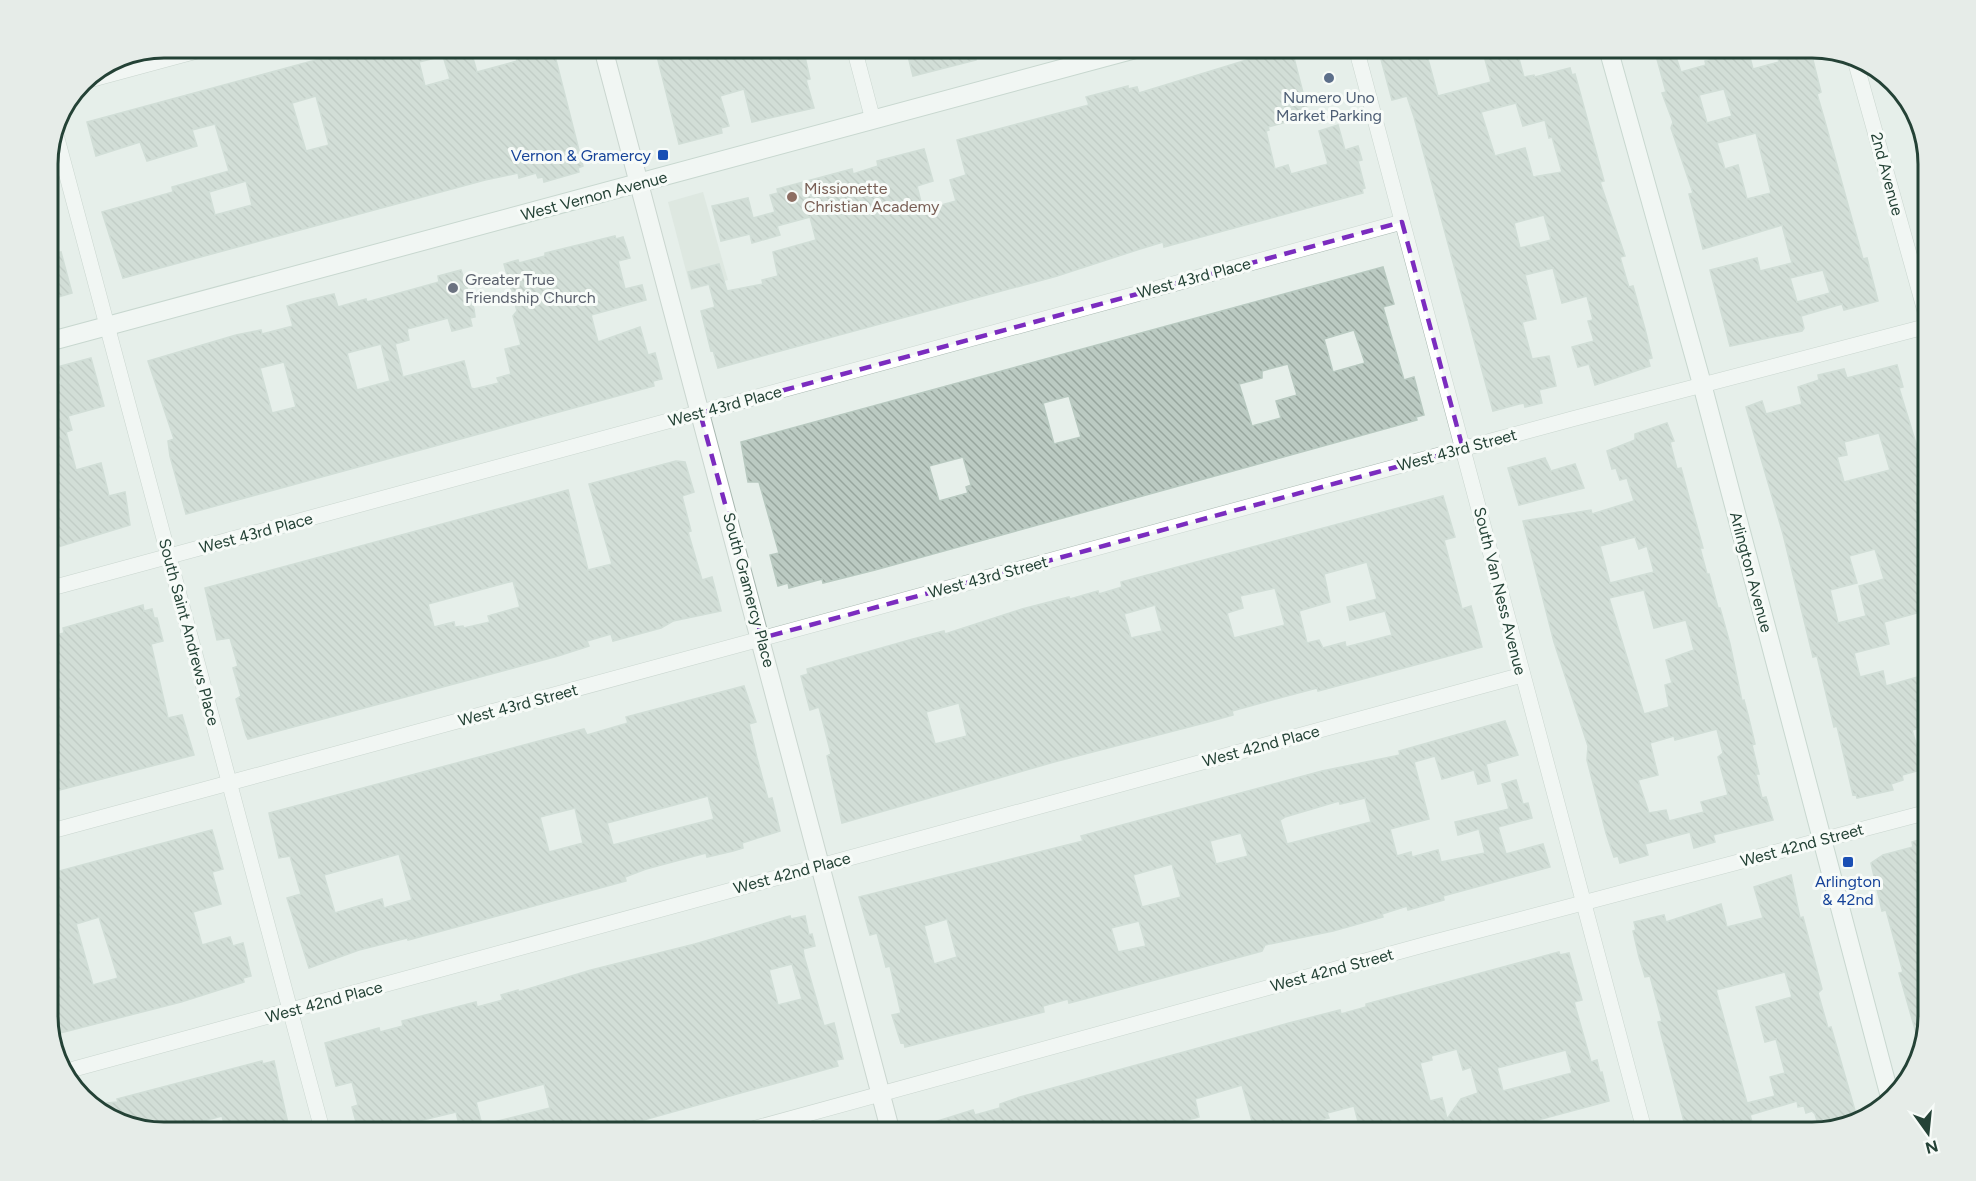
<svg xmlns="http://www.w3.org/2000/svg" width="1976" height="1181" font-family="Figtree,sans-serif">
  <defs>
    <pattern id="building-back-hatch" width="6" height="6" patternUnits="userSpaceOnUse" patternTransform="scale(1.5)"><rect width="6" height="6" fill="#bbcac2"/><path d="M-1 5l2 2M0 0l6 6M5-1l2 2" fill="none" stroke="#98a69e"/></pattern>
  </defs>
  <rect width="100%" height="100%" fill="#e6efea"/>
  <path fill="#d4dfd8" d="M703,192l25,88 -37,10 -23,-88z"/>
  <g fill="url(#building-back-hatch)" stroke="#b8c9c0" stroke-width="1.5" fill-rule="evenodd">
    <path d="M360,48h110l7,24 40,-11 -3,-13h39l30,118 -5,2 1,4 -35,10 -1,-5 -5,1 -2,-5 -17,5 -1,-5 -33,7 -362,98 -21,-66 71,-20 -1,-5 57,-16 -14,-47 -23,6 5,16 -50,15 -7,-19 -44,14 -9,-34zM443,56l7,23 -25,7 -6,-24zM316,96l13,49 -23,6 -14,-48zM246,181l6,24 -37,10 -6,-23z"/>
    <path d="M655,48h35l1,3 13,-3h99l7,31 -4,1 8,28 -62,14 -8,-33 -24,7 9,30 -8,2 1,5 -43,11z"/>
    <path d="M906,48h67l3,12 -63,16z"/>
    <path d="M1378,48h27l1,5 19,-5 13,48 53,-14 -9,-34h34l8,29 10,-2 1,2 35,-9 2,7 3,-1 29,107 -4,1 25,74 -5,1 7,24 2,6 4,-1 12,43 7,29 -4,1 2,7 -55,19 -6,-21 -11,3 -6,-20 22,-6 -6,-20 5,-1 -6,-24 -25,7 -9,-35 -28,7 11,44 -14,3 10,37 17,-3 7,30 -17,4 3,13 -17,4 -1,-4 -5,1 -26,7 -79,-294 -7,-21 -15,4zM1516,103l7,23 22,-6 4,18 3,-1 10,35 -29,5 -8,-29 -30,8 -14,-44zM1544,215l7,25 -31,8 -6,-25z"/>
    <path d="M1654,48h19l8,24 25,-7 -1,-4 8,-2 -3,-11h19l1,7 18,-5 5,19 26,-7 -4,-14h35l11,44 -4,2 7,24 39,141 4,-1 11,43 -34,9 -2,-6 -41,12 3,12 -2,3 -72,15 -20,-76 47,-12 3,13 32,-8 -10,-38 -79,24 -14,-55 4,-1 -22,-65 2,-6 -11,-29 4,-1zM1724,89l8,27 -25,7 -8,-28zM1756,133l15,60 -24,6 -9,-34 -13,4 -8,-26zM1823,270l7,23 -33,9 -7,-24z"/>
    <path d="M1284,52l2,4 7,-2 16,62 -41,11 1,3 -3,1 9,38 13,-4 3,9 37,-10 -9,-33 19,-6 7,25 13,-4 4,14 -4,1 7,27 -3,1 1,4 -199,54 -1,-5 -23,7 -83,27 -339,92 -5,-18 -2,1 -10,-40 14,-4 -6,-23 -17,4 -4,-16 31,-8 8,27 36,-7 -1,-4 16,-4 -5,-24 43,-12 -6,-23 -33,9 3,9 -28,8 -2,-9 -29,7 -9,-35 36,-8 5,20 22,-6 -5,-17 8,-2 -1,-4 75,-20 1,5 25,-8 -1,-5 47,-12 9,32 -16,5 6,24 33,-9 -6,-21 16,-5 -9,-35 132,-35 -3,-8 42,-11v3l9,-2 2,6 124,-38z"/>
    <path d="M615,236l1,3 7,-2 7,21 -12,3 7,28 17,-4 4,15 -55,15 7,27 42,-15 8,28 7,-2 7,26 -9,2 1,5 -468,128 -16,-58 -2,-15 6,-2 -26,-78 88,-26 25,-5 1,4 31,-8 -6,-20 13,-4 34,-8 4,13 28,-8 1,3 72,-20 -1,-6 23,-6 13,39 1,8 -5,1 2,8 -20,5 -4,-13 -41,11 2,11 -14,4 8,33 61,-16 7,27 3,1 25,-6 -2,-5 14,-4 -6,-25 16,-4 -8,-29 4,-5 -13,-47 14,-4 1,3 26,-7v-3zM381,344l9,37 -33,9 -10,-37zM284,362l12,45 -24,6 -12,-45z"/>
    <path d="M61,252l11,41 -24,7v-45z"/>
    <path d="M1383,267l11,37 -11,3 21,73 10,-3 10,38 -8,2 1,3 -542,150 -52,13 -1,-4 -33,9 -1,-5 -10,3 -8,-31 9,-2 -20,-71h-11l-7,-40zM1354,330l11,33 -32,9 -9,-33zM1288,364l9,31 -21,6 5,17 -29,8 -13,-42 23,-6v-7zM1069,396l12,41 -27,7 -11,-41zM963,457l8,28 -5,2 2,6 -29,8 -10,-35z"/>
    <path d="M91,358l13,48 -36,10 4,14 -6,2 10,38 25,-7 8,33 16,-4 5,33 -82,25v-57l7,-2 -7,-27v-77l13,-3 -4,-17z"/>
    <path d="M1897,365l6,22 -4,1 19,62 -3,1 13,34v125l-44,12 5,22 -35,9 6,24 23,-6 3,15 42,-12v52l-16,4 8,27 8,-2v13l-26,7 1,5 -12,4 2,6 -36,8 -1,-4 -3,1 -16,-69 -3,1 -17,-71 -4,1 -30,-123 -37,-127 16,-6 4,13 36,-10 -4,-17 21,-7 -1,-5 26,-6 3,9zM1879,433l11,37 -46,12 -7,-25 10,-2 -3,-13zM1875,549l9,30 -25,7 7,30 -28,7 -8,-33 27,-7 -8,-27z"/>
    <path d="M1667,423l7,18 -4,1 7,27 4,-1 22,80h-3l7,26h2l9,34h2l10,36 12,57 2,-1 4,15 7,29 -3,1 7,29h-3l6,24 4,-1 7,23 -60,15 2,7 -21,6 -4,-16 -45,12 3,11 -28,8 -2,-7 -4,1 -8,-24 -19,-73 1,-14 -34,-104 -31,-121 68,-11 1,4 42,-13 -7,-23 -7,2 -4,-12 -4,1 -5,-18 28,-11v-6zM1635,537l4,12 8,-3 7,26 -44,11 -10,-37zM1644,590l10,38 32,-8 8,30 -28,10 6,23 -7,2 4,22 -25,7 -35,-116zM1717,729l6,24 -5,4 10,38 -27,7 3,10 -35,9 -3,-11 -17,3 -11,-33 20,-5 -8,-32 24,-7 1,4z"/>
    <path d="M1545,458l6,13 24,-7 9,24 -65,17 -11,-37z"/>
    <path d="M676,461l9,1 9,30 -12,4 9,35 -3,1 14,48 10,-3 9,34 -48,10 -12,7 -48,13 -2,-7 -24,7 2,5 -31,10 -310,83 -2,-4 -10,-36 5,-3 -8,-28 5,-2 -8,-28 -13,2 -12,-52 363,-98 20,80 24,-6 -23,-80zM513,581l7,26 -32,9 2,6 -26,6 -1,-2 -8,1 -1,-5 -20,5 -6,-23z"/>
    <path d="M1443,496l12,41 -11,3 18,69 9,-3 11,41 -164,44 -1,-3 -56,15 -29,8 1,4 -25,7 -154,40 -212,61 -15,-67 4,-2 -12,-47 -9,3 -9,-34 7,-2 -1,-5 106,-30 31,-8 1,3 77,-25 47,-12 1,2 28,-8 1,3 23,-7 -1,-5zM1367,562l10,37 -30,8 3,13 35,-9 7,24 -46,12 -1,-5 -22,6 -4,-8 -12,3 -8,-32 31,-9 -6,-28zM1275,588l10,37 -51,13 -7,-25 16,-5 -3,-12zM1155,605l7,26 -31,7 -7,-24zM959,703l8,33 -32,8 -9,-32z"/>
    <path d="M143,605l1,6 8,-2 2,9h3l6,23 -12,3 17,74 14,-3 12,40 -146,38v-42l9,-3 -9,-32v-79l16,-4 -1,-5z"/>
    <path d="M744,686l12,36 -7,2 8,34 11,41 4,-1 8,33 -38,12 1,5 -10,3 -26,6 -1,-4 -60,16 -21,8 1,4 -218,59 -1,-2 -48,12 -50,18 -22,-70 14,-4 -11,-38 -11,2 -10,-45 315,-84 3,6 41,-12 -2,-6zM708,796l6,23 -101,26 -6,-22zM575,808l8,35 -34,9 -9,-35zM399,854l13,46 -28,8 -2,-9 -47,14 -11,-38z"/>
    <path d="M1505,721l13,34 -32,9 4,17 -12,3 -4,-14 -32,9 -7,-23 -21,6 15,57 -39,10 7,27 14,-4 1,5 26,-7 3,12 44,-9 -6,-24 -21,6 -3,-13 54,-13 -7,-25 14,-4 7,24 5,-1 4,15 -34,9 8,27 37,-10 7,23 -107,29 1,4 -36,10 -1,-4 -25,8 1,3 -50,14 -68,14 -3,6 -170,46 -23,6 -1,-4 -25,7 1,6 -139,35 -1,-5 -3,1 -9,-28 9,-2 -11,-47 -4,1 -9,-34 -7,2 -11,-38 224,-56 -2,-5 241,-65 78,-16 -1,-4zM1365,798l6,24 -84,22 -7,-24 5,-3 54,-16 1,3zM1241,833l7,23 -32,8 -6,-23zM1172,864l9,33 -39,10 -9,-32zM947,919l10,38 -23,7 -10,-38zM1139,921l7,25 -28,6 -7,-24z"/>
    <path d="M212,830l11,39 -11,3 9,32 -28,8 9,33 28,-8 3,9 10,-3 8,33 -8,2 1,4 -63,20 -129,33 -4,-12v-149zM99,917l19,61 -25,7 -17,-61z"/>
    <path d="M1928,837v68l-12,4 7,24 5,-2v85l-8,31 -21,-74 4,-1 -17,-62 -4,1 -11,-48 12,-8 30,-8 -1,-5z"/>
    <path d="M1791,875l9,43 3,-1 19,72 -4,4 10,35 3,-1 27,94 -38,10 -5,-17 -3,-3 -6,2 -2,-7 -6,1 -1,-6 -47,14 5,18h-14l-3,-13 -51,13 -29,-111 4,-1 -12,-45 -5,1 -6,-20 -6,-26 3,-1 -2,-8 30,-7 2,7 55,-18 6,23 36,-9 -9,-31zM1785,972l7,25 -36,10 9,35 11,-3 9,34 -15,4 5,19 -28,7 -31,-113z"/>
    <path d="M790,916l1,3 14,-3 4,19 3,-1 3,12 -12,3 1,7 20,70 10,-3 9,36 -7,1 2,6 -241,67h-136l-5,-21 -87,21h-10l-7,-26 6,-2 -6,-23 -16,4 -11,-43 54,-15 1,4 23,-6 -1,-5 74,-19 1,5 26,-7 -2,-5 17,-5v2l73,-22 104,-26zM792,964l10,35 -24,6 -9,-35zM544,1084l6,24 -68,17 -6,-23z"/>
    <path d="M1559,952l1,3 9,-2 13,47 -8,2 17,60 6,-2 3,13 2,-1 7,29 -120,32h-128l-7,-27 -27,7 2,5 -41,10 -1,-3 -27,8h-35l-1,-4 28,-8 -10,-36 -47,14 4,18 -31,8 2,8h-15l-1,-4 -14,4h-227l-1,-4 61,-19 2,5 25,-7v-4l20,-7 269,-74 51,-13 1,4 25,-7v-3zM1457,1049l6,21 8,-3 7,26 -17,6 -14,20 -5,-21 -12,3 -10,-38 12,-3 -1,-4zM1566,1050l6,23 -69,18 -6,-23z"/>
    <path d="M262,1061l1,3 11,-3 15,67 -20,5h-42l-5,-17 -34,9 1,4 -24,4 -59,-16 -13,-13 25,-2 -1,-3z"/>
  </g>
  <g fill="none" stroke-linecap="round" stroke-linejoin="round">
    <g stroke="#a8b8b0" stroke-width="16">
      <g id="minor">
        <path d="M854,48l19,72"/>
        <path d="M1356,48l289,1085"/>
        <path d="M1855,60l73,262"/>
        <path d="M82,82l126,-34"/>
        <path d="M55,131l268,1002"/>
        <path d="M48,589l1354,-367"/>
        <path d="M48,832l1524,-413 356,-93"/>
        <path d="M63,1072l1459,-397"/>
        <path d="M738,1133l689,-189 501,-132"/>
        <path d="M1624,1133l20,-5"/>
      </g>
    </g>
    <g stroke="#a8b8b0" stroke-width="20">
      <path id="tertiary" d="M603,48l288,1085"/>
    </g>
    <g stroke="#a4bbb0" stroke-width="20">
      <g id="secondary">
        <path d="M1608,48l94,336 188,713"/>
        <path d="M48,342l1091,-294"/>
      </g>
    </g>
    <use href="#minor" stroke="#fff" stroke-width="15"/>
    <use href="#tertiary" stroke="#fff" stroke-width="18"/>
    <use href="#secondary" stroke="#fff" stroke-width="18"/>
  </g>
  <path d="M0 0H1976V1181H0ZM1402,222l61,227 -701,189 -62,-225z" fill="#e6efea" fill-opacity=".55" fill-rule="evenodd"/>
  <path fill="none" stroke="#7b2cbf" stroke-width="4.5" stroke-dasharray="12 8" stroke-linejoin="round" d="M1402,222l61,227 -701,189 -62,-225z"/>
  <circle fill="#5c6f8a" stroke="#f7fbf8" stroke-width="2" cx="1329" cy="78" r="6"/>
  <g fill="#1a4fb4" stroke="#f7fbf8" stroke-width="2">
    <rect x="657" y="149" width="12" height="12" rx="3"/>
    <rect x="1842" y="856" width="12" height="12" rx="3"/>
  </g>
  <circle fill="#8d6e63" stroke="#f7fbf8" stroke-width="2" cx="792" cy="197" r="6"/>
  <circle fill="#6b7280" stroke="#f7fbf8" stroke-width="2" cx="453" cy="288" r="6"/>
  <g text-anchor="middle" dominant-baseline="central" stroke-width="6" stroke-linejoin="round" paint-order="stroke">
    <g font-size="16" fill="#4e5e75" stroke="#f7fbf8">
      <text x="1329" y="97">Numero Uno<tspan x="1329" dy="18">Market Parking</tspan></text>
    </g>
    <g font-size="16" fill="#164399" stroke="#f7fbf8" text-anchor="end">
      <text x="651" y="155">Vernon &amp; Gramercy</text>
      <text x="1848" y="881" text-anchor="middle">Arlington<tspan x="1848" dy="18">&amp; 42nd</tspan></text>
    </g>
    <g font-size="16" fill="#244236" stroke="#f7fbf8">
      <text transform="translate(1887 174) rotate(75)">2nd Avenue</text>
      <text transform="translate(594 196) rotate(-15)">West Vernon Avenue</text>
      <text transform="translate(1194 278) rotate(-15)">West 43rd Place</text>
      <text transform="translate(725 406) rotate(-15)">West 43rd Place</text>
      <text transform="translate(1457 450) rotate(-15)">West 43rd Street</text>
      <text transform="translate(256 533) rotate(-15)">West 43rd Place</text>
      <text transform="translate(1751 572) rotate(75)">Arlington Avenue</text>
      <text transform="translate(988 577) rotate(-15)">West 43rd Street</text>
      <text transform="translate(749 590) rotate(75)">South Gramercy Place</text>
      <text transform="translate(1500 591) rotate(76)">South Van Ness Avenue</text>
      <text transform="translate(189 632) rotate(75)">South Saint Andrews Place</text>
      <text transform="translate(518 705) rotate(-15)">West 43rd Street</text>
      <text transform="translate(1261 746) rotate(-15)">West 42nd Place</text>
      <text transform="translate(1802 845) rotate(-15)">West 42nd Street</text>
      <text transform="translate(792 873) rotate(-15)">West 42nd Place</text>
      <text transform="translate(1332 970) rotate(-15)">West 42nd Street</text>
      <text transform="translate(324 1002) rotate(-15)">West 42nd Place</text>
    </g>
    <g font-size="16" fill="#785e54" stroke="#f7fbf8" text-anchor="start">
      <text x="804" y="188">Missionette<tspan x="804" dy="18">Christian Academy</tspan></text>
    </g>
    <g font-size="16" fill="#5b616d" stroke="#f7fbf8" text-anchor="start">
      <text x="465" y="279">Greater True<tspan x="465" dy="18">Friendship Church</tspan></text>
    </g>
  </g>
  <path d="M0 0H1976V1181H0ZM164 58H1812A106 106 0 0 1 1918 164V1016A106 106 0 0 1 1812 1122H164A106 106 0 0 1 58 1016V164A106 106 0 0 1 164 58Z" fill="#e6ece8" fill-rule="evenodd"/>
  <path fill="none" stroke="#244236" stroke-width="3" d="M164 58H1812A106 106 0 0 1 1918 164V1016A106 106 0 0 1 1812 1122H164A106 106 0 0 1 58 1016V164A106 106 0 0 1 164 58Z"/>
  <g transform="translate(1928 1133) rotate(165)" stroke="#f7fbf8" stroke-width="4.5" paint-order="stroke">
  <path d="M0-4.5L10 22L0 15L-10 22Z" fill="#244236"/>
  <text y="-9" font-size="16" font-weight="bold" text-anchor="middle" fill="#244236">N</text>
  </g>
</svg>
